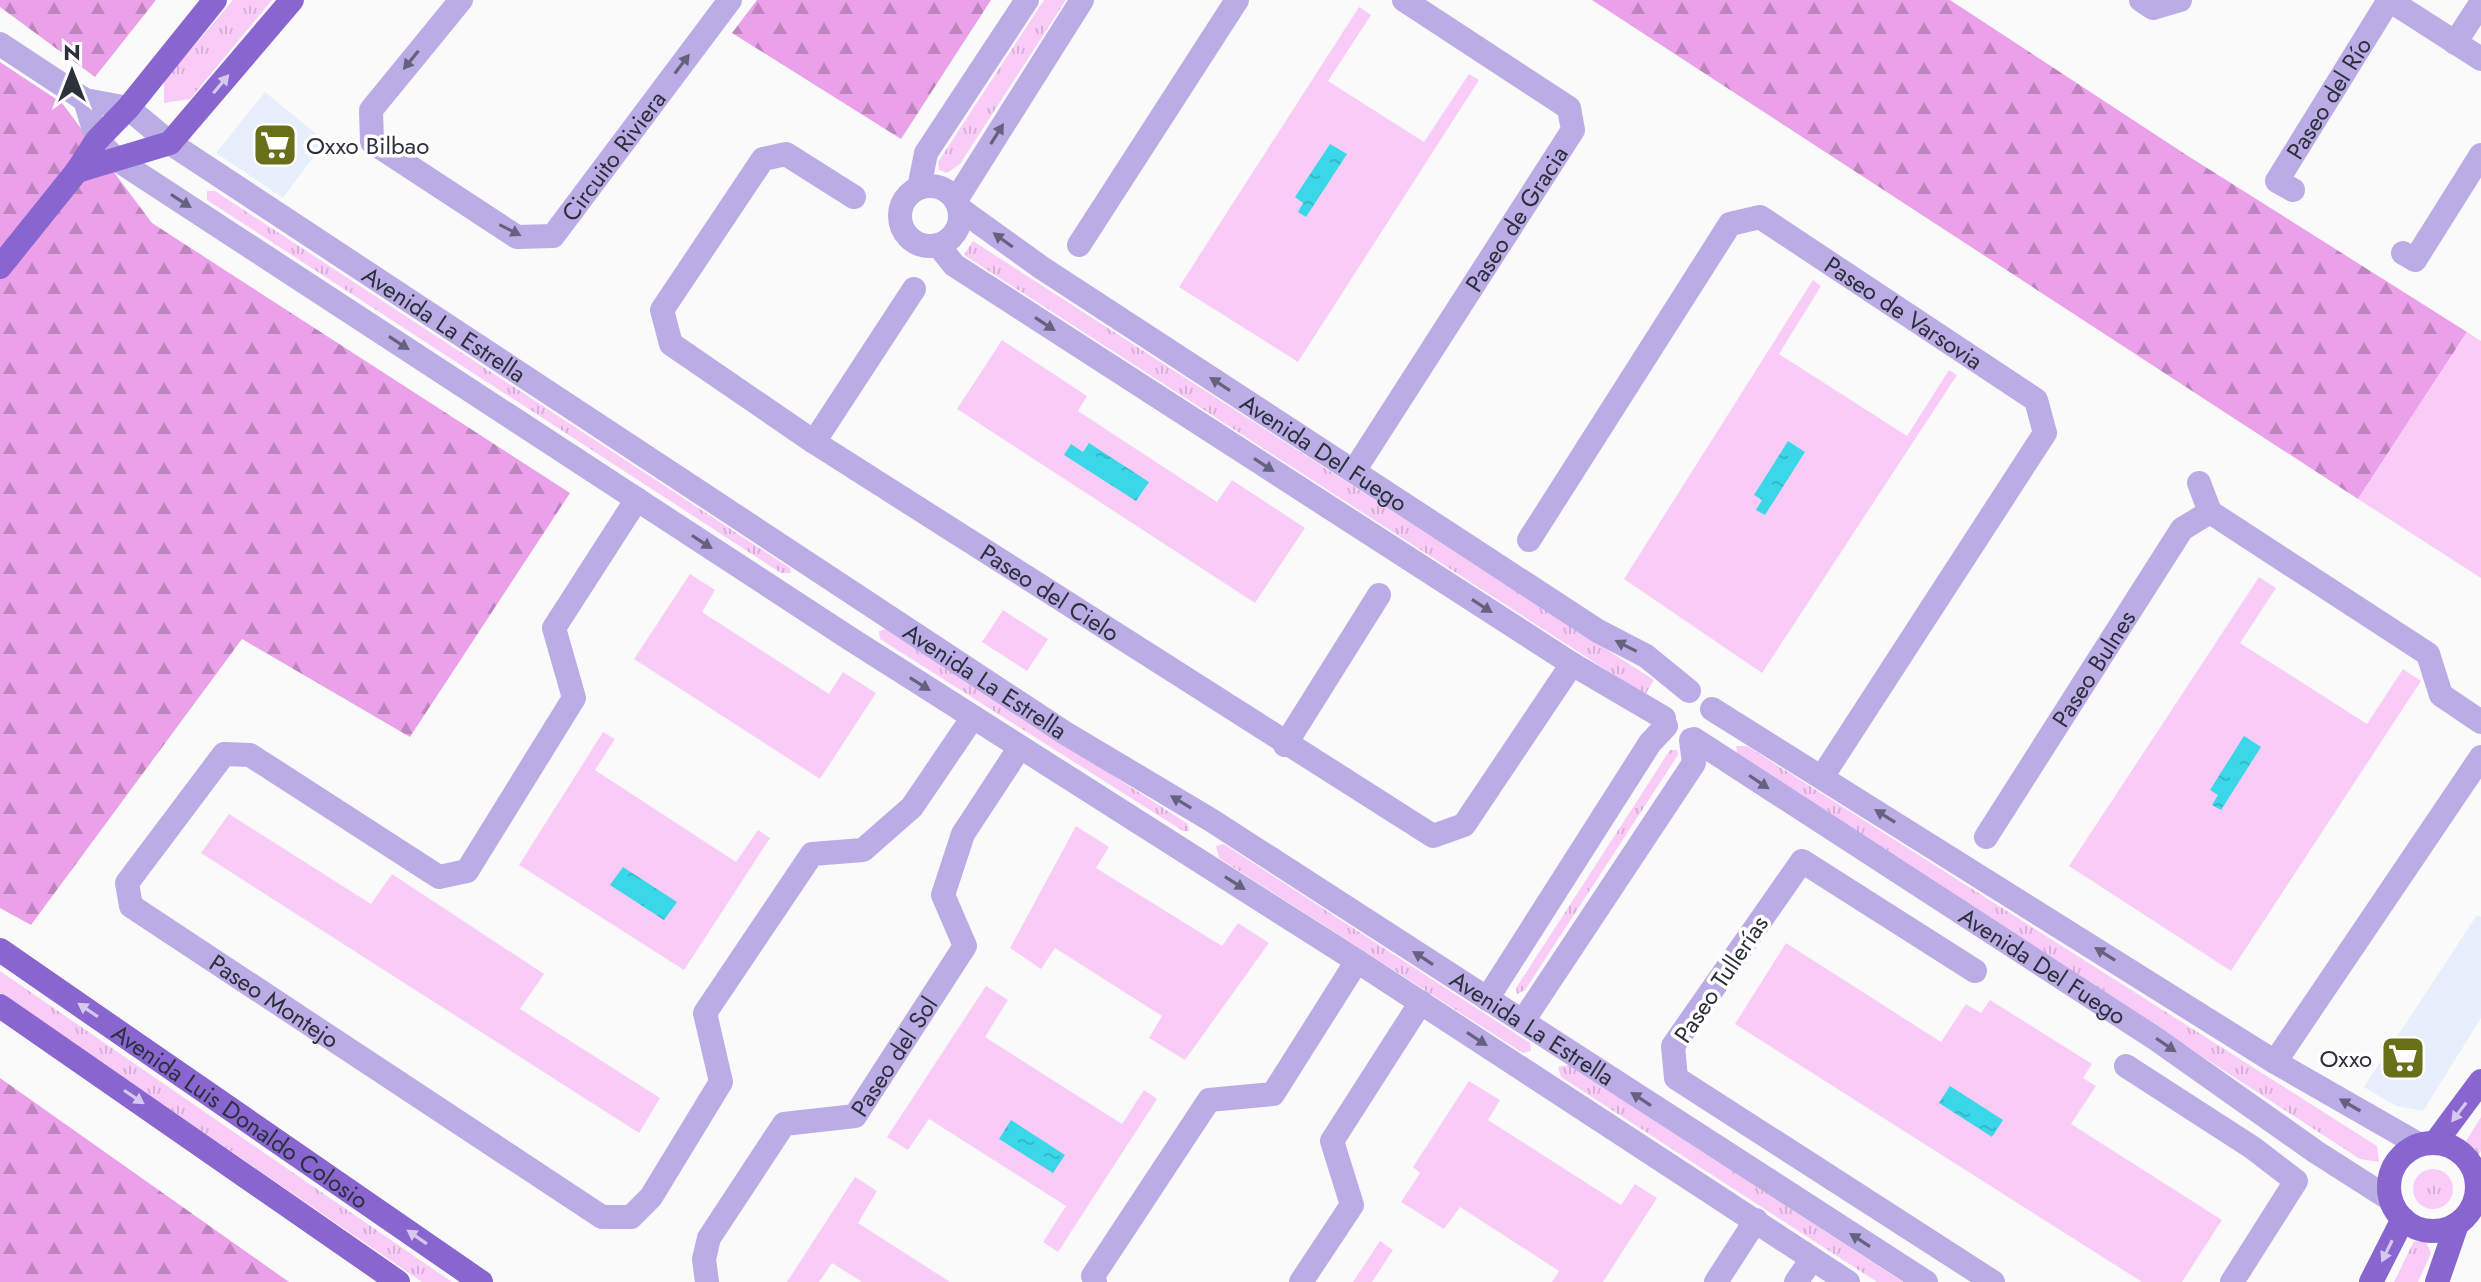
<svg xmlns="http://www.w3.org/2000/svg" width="2481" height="1282" font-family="Jost,sans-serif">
  <defs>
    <pattern id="grass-tufts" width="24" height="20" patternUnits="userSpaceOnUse" patternTransform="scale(2)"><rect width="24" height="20" fill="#f9ccf8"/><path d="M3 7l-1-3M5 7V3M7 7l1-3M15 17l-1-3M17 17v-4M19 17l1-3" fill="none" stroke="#d6b0d6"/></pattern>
    <pattern id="forest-firs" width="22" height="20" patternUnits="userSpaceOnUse" patternTransform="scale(2)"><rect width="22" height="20" fill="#eaa1e9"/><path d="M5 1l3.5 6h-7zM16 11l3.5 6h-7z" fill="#be84be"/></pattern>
    <pattern id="water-ripples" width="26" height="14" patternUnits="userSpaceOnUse" patternTransform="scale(2)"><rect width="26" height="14" fill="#3ad7e8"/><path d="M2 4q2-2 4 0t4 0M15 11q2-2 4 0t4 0" fill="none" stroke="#33b9c8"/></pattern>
  </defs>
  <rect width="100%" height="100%" fill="#fafafa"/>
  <g fill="#e7eefc">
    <path d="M265,92l60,49 -42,57 -67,-45z"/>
    <path d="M2477,915l4,2v101l-58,93 -27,-5 -32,-19z"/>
  </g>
  <g fill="url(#grass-tufts)">
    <path d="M233,0h39l-82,99 -26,4v-22z"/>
    <path d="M1044,0h22l-106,164 -13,9 -8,-3 -1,-8z"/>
    <path d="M207,191h8l575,377 1,5h-10l-574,-373z"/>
    <path d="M973,241l681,439 -9,15 -681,-440z"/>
    <path d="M886,629l302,195 1,7h-6l-303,-192 -1,-8z"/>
    <path d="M1736,746h11l630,400 2,16 -19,-3 -623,-405z"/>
    <path d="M1670,750h7l1,5 -153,235 -8,4 -1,-6z"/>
    <path d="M1224,844l306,199 1,8 -8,2 -304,-195 -3,-12z"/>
    <path d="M0,971l452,311h-30l-422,-289z"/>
    <path d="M1569,1065l334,217h-26l-316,-205 -3,-10z"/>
    <path d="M2481,1117v34l-4,6h-7l-6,-5v-8z"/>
    <circle cx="2433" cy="1189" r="20"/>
    <path d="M2414,1241l12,1 5,11 -13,29h-24z"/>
  </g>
  <g fill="url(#forest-firs)">
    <path d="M0,0h156l-61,77 -95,-70z"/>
    <path d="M757,0h234l-90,139 -169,-106z"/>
    <path d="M1592,0h358l238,156 279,176 -109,167z"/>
    <path d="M0,62l62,41 90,120 418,270 -160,244 -168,-98 -211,286 -31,-17z"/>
    <path d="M0,1078l289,204h-289z"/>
  </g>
  <g fill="#f9ccf8">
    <path d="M1359,7l12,8 -43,66 96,61 45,-68 10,6 -181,282 -119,-75z"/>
    <path d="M1813,280l8,6 -42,68 128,82 42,-66 8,5 -195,298 -138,-94z"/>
    <path d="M2467,332l14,9v237l-123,-79z"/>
    <path d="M1002,340l85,56 -9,15 139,91 15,-22 73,48 -50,75 -298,-194z"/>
    <path d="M690,574l25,16 -13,22 127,82 14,-22 33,21 -56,86 -186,-120z"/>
    <path d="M2259,577l17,11 -36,55 127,81 36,-55 18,12 -190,290 -162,-105z"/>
    <path d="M1003,610l45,29 -21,32 -45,-29z"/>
    <path d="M603,732l12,7 -20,31 141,92 22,-32 12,8 -86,132 -165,-105z"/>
    <path d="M229,814l142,90 21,-30 152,100 -24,35 140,89 -21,35 -438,-280z"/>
    <path d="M1076,826l33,21 -13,21 126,78 16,-23 31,20 -84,117 -36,-22 13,-22 -107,-68 -14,21 -31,-21z"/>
    <path d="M1786,943l155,99 25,-38 15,9 9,-13 102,64 -9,14 13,8 -25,38 151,96 -40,62h-40l-407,-258z"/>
    <path d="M986,986l22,14 -23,37 137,87 22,-34 13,9 -99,153 -15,-10 23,-36 -137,-87 -21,31 -21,-13z"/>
    <path d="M1469,1081l31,19 -12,20 133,85 14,-21 22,14 -54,84h-51l7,-11 -99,-64 -16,22 -43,-27 19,-29 -7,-6z"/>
    <path d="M855,1177l22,14 -19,32 92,59h-88l-30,-19 -13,19h-32z"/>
    <path d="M1380,1241l13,9 -21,32h-19z"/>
  </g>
  <g fill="url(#water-ripples)">
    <path d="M1330,144l17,10 -41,63 -8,-5 5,-9 -8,-6z"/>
    <path d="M1788,441l17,11 -40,63 -9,-5 6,-10 -8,-5z"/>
    <path d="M1089,443l60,39 -13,19 -72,-46 7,-11 12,8z"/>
    <path d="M2244,736l17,11 -40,63 -9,-5 6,-10 -8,-5z"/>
    <path d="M623,867l54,35 -13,18 -54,-35z"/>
    <path d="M1950,1086l53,34 -11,17 -53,-34z"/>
    <path d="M1011,1120l54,35 -12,18 -54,-34z"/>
  </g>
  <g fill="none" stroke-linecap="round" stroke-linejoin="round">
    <g stroke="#bbace6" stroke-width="24">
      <path id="s1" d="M461,0l-90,110 1,32 145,95 36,-1 177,-236"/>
      <path d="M2141,0l12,8 27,-8"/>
      <path d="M2455,43l26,-40"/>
      <path d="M0,44l85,56"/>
      <circle cx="930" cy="216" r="30"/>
      <path d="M919,188l7,-35 101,-153"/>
      <path id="s2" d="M2293,190l-16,-9 112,-181 92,59"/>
      <path id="s3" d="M854,197l-68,-43 -23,5 -101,151 9,34 143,98 619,394 31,-11 108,-161"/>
      <path d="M956,200l126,-200"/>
      <path id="s4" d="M960,209l82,59 556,363 48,25 43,35"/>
      <path d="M938,245l16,20 618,399 92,54"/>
      <path d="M1079,245l158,-245"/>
      <path d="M2403,253l12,7 66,-105"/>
      <path d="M814,442l100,-153"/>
      <path id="s5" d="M1354,471l219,-341 -4,-22 -165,-108"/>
      <path d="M2199,483l11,29"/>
      <path id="s6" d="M637,499l-83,129 20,70 -107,173 -28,6 -189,-122 -26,-1 -97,129 4,23 471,311h29l20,-20 70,-115 -16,-69 107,-159 51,-4 49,-43 61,-90"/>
      <path id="s7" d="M1529,540l201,-316 30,-7 276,183 9,33 -223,344"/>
      <path d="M1712,709l563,353 143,82"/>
      <path id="s8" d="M1694,739l462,300 160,113 72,46"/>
      <path d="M1285,745l94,-150"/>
      <path id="s9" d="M1986,837l196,-308 28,-17 218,142 13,41 40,27"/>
      <path d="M1975,971l-173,-110 -129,185 3,32 317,204"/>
      <path d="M1487,999l163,-256 16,-17"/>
      <path d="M1523,1021l171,-258 -3,-23"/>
      <path d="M2275,1062l206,-305"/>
      <path d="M2126,1066l127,82 43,33 -64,101"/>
      <path id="s10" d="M707,1282l-3,-23 5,-21 75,-114 71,-8 110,-170 -22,-51 20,-61 57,-87"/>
      <path d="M1095,1282l-2,-6 116,-176 64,-6 84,-133"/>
      <path d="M1301,1282l51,-77 -20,-64 89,-139"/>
      <path d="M1716,1282l40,-62"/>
      <path d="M1796,1282l16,-23"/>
      <path id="s11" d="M1848,1282l-491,-321 -508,-323 -733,-479 -19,-19 -12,-40 43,8 42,35 895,590 146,87 715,462"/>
    </g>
    <g stroke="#8865cf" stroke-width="24">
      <path d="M215,0l-87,108 -31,32 -20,31 93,-28 122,-143"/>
      <path d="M0,267l77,-96"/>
      <path id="s12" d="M0,950l481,332"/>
      <path d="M0,1006l398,276"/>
      <path d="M2435,1143l46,-62"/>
      <circle cx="2433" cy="1187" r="44"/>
      <path d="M2371,1282l32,-63"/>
      <path d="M2437,1282l20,-58"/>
    </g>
  </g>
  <defs><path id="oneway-solid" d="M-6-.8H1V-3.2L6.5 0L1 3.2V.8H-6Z" transform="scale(2)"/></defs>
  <g fill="#65627f">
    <use href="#oneway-solid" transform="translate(411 60) rotate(129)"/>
    <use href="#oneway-solid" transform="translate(682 64) rotate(-53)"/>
    <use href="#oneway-solid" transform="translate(997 134) rotate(-58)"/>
    <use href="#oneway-solid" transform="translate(181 201) rotate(33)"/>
    <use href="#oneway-solid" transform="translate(510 230) rotate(27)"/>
    <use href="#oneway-solid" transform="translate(1003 240) rotate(-144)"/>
    <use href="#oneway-solid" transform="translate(1045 324) rotate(33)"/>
    <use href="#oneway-solid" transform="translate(399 343) rotate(33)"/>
    <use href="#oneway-solid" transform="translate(1220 384) rotate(-147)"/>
    <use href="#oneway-solid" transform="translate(1264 465) rotate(33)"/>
    <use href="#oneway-solid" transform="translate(702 542) rotate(33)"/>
    <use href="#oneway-solid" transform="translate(1482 606) rotate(33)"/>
    <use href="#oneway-solid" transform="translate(1626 646) rotate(-153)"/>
    <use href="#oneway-solid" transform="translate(920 684) rotate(32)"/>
    <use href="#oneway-solid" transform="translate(1759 782) rotate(34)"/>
    <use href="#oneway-solid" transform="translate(1181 802) rotate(-149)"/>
    <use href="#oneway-solid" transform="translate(1885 816) rotate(-148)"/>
    <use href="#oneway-solid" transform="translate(1235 883) rotate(32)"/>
    <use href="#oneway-solid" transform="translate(2105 954) rotate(-148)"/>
    <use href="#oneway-solid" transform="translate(1423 958) rotate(-147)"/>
    <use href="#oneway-solid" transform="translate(1477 1039) rotate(33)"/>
    <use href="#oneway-solid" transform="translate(2166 1045) rotate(34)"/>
    <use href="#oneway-solid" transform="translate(1641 1099) rotate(-147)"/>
    <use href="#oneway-solid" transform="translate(2350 1105) rotate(-150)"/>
    <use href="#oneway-solid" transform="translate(1860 1240) rotate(-147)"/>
  </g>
  <g fill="#d5c9ee">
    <use href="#oneway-solid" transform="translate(221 84) rotate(-50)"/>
    <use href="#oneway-solid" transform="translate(88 1010) rotate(-146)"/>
    <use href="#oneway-solid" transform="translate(134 1097) rotate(34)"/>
    <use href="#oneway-solid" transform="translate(2459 1112) rotate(127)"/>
    <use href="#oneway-solid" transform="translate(417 1237) rotate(-145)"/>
    <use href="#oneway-solid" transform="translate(2387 1251) rotate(116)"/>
  </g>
  <defs>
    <g id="supermarket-square" transform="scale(2.3)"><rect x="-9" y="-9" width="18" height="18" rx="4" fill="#677018" stroke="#fff"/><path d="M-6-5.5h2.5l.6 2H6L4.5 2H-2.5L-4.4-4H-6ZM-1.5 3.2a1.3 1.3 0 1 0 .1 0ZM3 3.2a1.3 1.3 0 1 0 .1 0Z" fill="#fff"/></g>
  </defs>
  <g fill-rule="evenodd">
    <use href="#supermarket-square" x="275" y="145"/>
    <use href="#supermarket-square" x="2403" y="1058"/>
  </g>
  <g text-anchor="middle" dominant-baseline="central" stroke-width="7" stroke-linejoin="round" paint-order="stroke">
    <g font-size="24" fill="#2b303b" stroke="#fff">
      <text stroke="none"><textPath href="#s2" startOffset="116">Paseo del Río</textPath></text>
      <text stroke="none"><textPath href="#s1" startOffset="484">Circuito Riviera</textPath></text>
      <text stroke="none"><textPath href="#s5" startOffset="300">Paseo de Gracia</textPath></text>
      <text stroke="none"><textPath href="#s7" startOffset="578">Paseo de Varsovia</textPath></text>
      <text stroke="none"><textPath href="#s11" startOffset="2560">Avenida La Estrella</textPath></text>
      <text stroke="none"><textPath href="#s4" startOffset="438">Avenida Del Fuego</textPath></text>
      <text stroke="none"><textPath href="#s3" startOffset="774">Paseo del Cielo</textPath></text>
      <text stroke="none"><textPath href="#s9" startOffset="200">Paseo Bulnes</textPath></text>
      <text stroke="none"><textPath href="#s11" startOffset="3208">Avenida La Estrella</textPath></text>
      <text stroke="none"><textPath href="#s8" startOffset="416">Avenida Del Fuego</textPath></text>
      <text transform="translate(1721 979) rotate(-56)">Paseo Tullerías</text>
      <text stroke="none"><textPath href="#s6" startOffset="1066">Paseo Montejo</textPath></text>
      <text stroke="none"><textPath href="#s11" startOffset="3856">Avenida La Estrella</textPath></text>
      <text stroke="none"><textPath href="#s10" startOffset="324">Paseo del Sol</textPath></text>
      <text stroke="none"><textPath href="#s12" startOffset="292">Avenida Luis Donaldo Colosio</textPath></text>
    </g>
    <g font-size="24" fill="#2b303b" stroke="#fff" text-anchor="start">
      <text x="306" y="145">Oxxo Bilbao</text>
      <text x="2372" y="1058" text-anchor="end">Oxxo</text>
    </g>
  </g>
  <g transform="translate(72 72)" stroke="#ffffff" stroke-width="6" paint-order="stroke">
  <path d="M0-6L14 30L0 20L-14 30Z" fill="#2b303b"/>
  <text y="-12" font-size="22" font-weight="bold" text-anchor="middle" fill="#2b303b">N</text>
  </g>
</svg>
